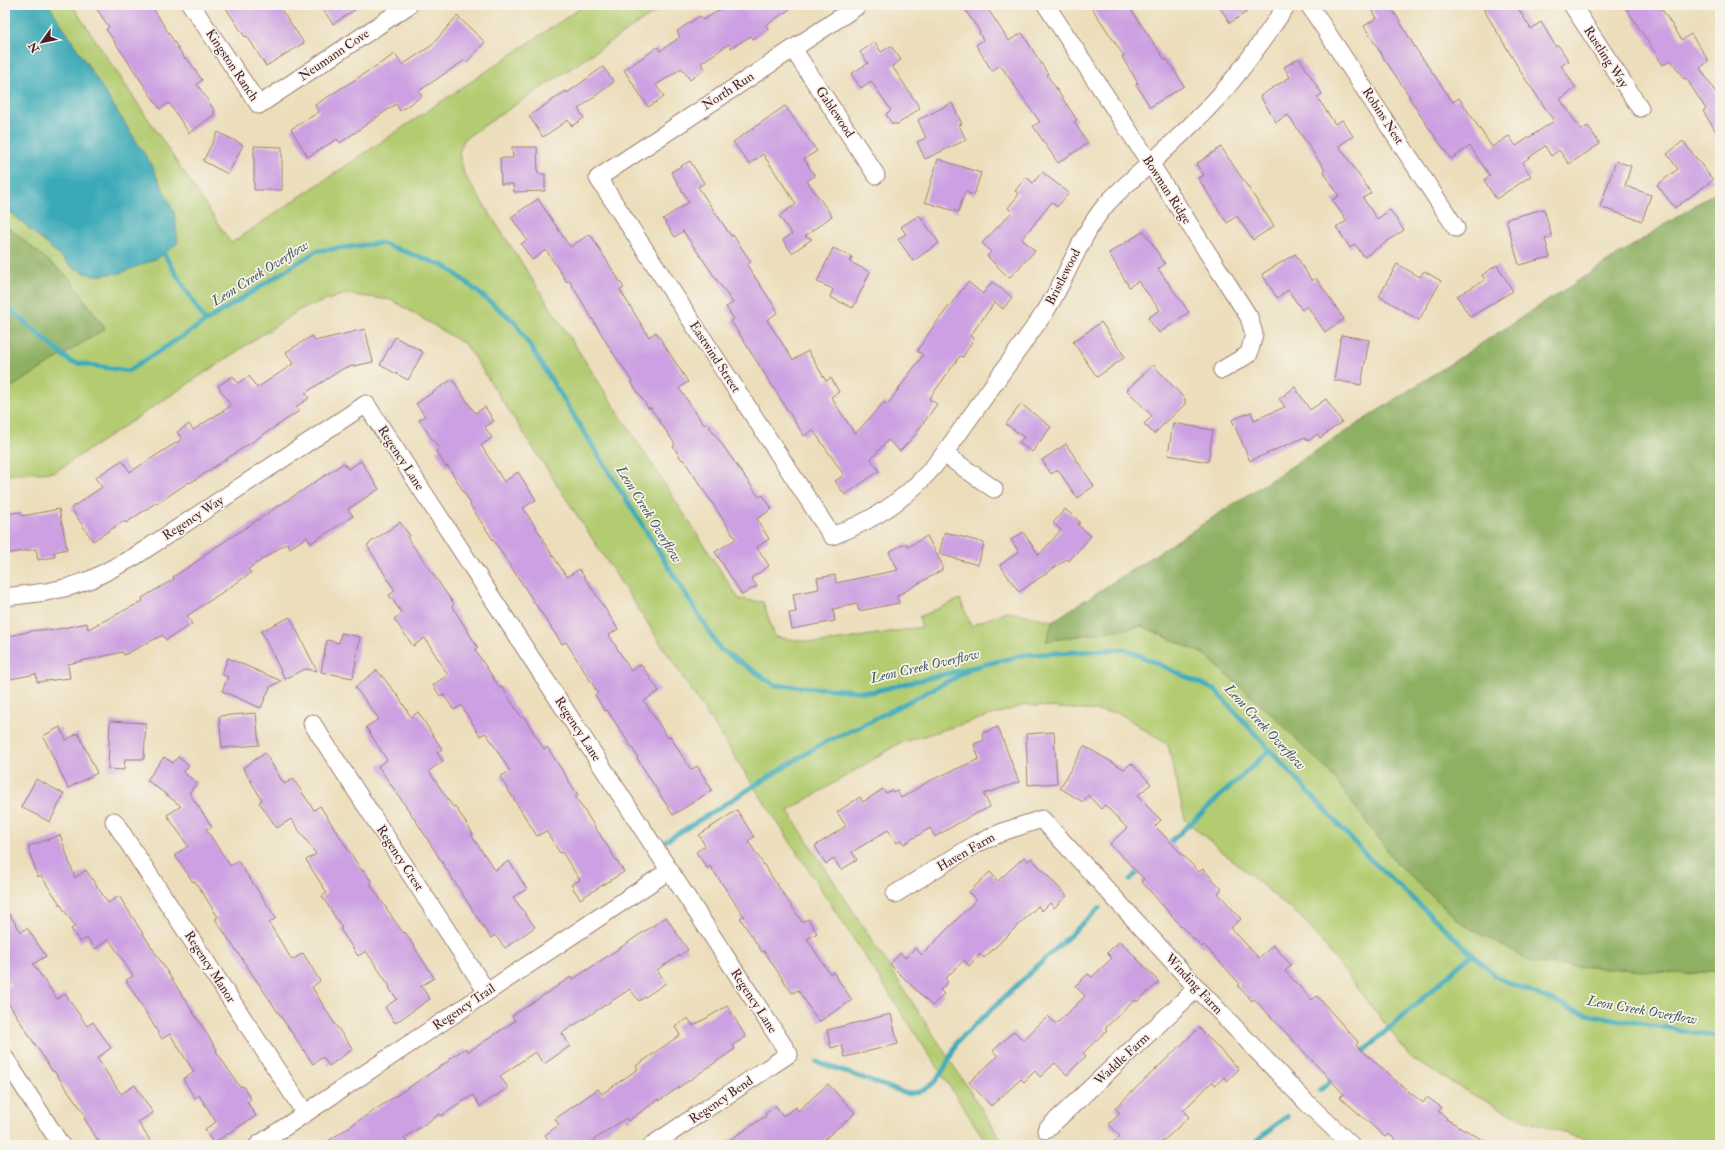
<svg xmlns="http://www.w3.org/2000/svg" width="1725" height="1150" font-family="'IM FELL Double Pica',serif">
  <rect width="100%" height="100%" fill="#f7f3e8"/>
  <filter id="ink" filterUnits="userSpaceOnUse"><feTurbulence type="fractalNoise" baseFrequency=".025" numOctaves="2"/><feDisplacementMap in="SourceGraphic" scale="8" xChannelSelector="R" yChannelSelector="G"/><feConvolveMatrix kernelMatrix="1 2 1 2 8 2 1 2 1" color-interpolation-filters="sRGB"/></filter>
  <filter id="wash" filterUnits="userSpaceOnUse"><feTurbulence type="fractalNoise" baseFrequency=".012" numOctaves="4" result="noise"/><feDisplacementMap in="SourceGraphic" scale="16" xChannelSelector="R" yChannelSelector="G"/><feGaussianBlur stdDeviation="0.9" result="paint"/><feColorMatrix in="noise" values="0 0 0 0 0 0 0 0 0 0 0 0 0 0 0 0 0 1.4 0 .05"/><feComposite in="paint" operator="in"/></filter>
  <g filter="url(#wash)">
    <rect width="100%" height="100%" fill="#ecdebb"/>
    <path fill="#b3cc71" stroke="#7e764e" d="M5,5h67l159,238 354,-238h81l-202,134 -5,14 5,21 275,425 24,3 12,35 46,6 101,-16 -3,-10 41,-18 11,27 35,-15 47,10 -7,20 96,-15 62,28 68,61 60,60 66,90 289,109 33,-4v175h-118l-73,-23 -61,-30 -56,-33 -105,-136 -122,-103 -17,-75 -49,-32 -94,-8 -125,38 -112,68 217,334h-17l-522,-800 -74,-45 -47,-6 -44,15 -246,163 -50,3v-84l100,-63 -36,-50 -64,-53z"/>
    <g fill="#8eb063" stroke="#6c6847">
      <path d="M1720,189v781l-33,4 -153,-11 -70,-38 -66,-60 -66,-90 -60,-60 -68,-61 -62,-28 -96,15 7,-20z"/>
      <path d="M5,225l64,53 36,51 -100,62z"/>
    </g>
    <path fill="#3baab8" stroke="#426472" d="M5,5h44l102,159 23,48 4,31 -20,15 -37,15 -29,3 -20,-9 -67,-60z"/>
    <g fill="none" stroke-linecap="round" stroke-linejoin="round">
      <g stroke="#3baab8" stroke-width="5">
        <path d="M161,249l44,72"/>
        <path d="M5,305l66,57 57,9 188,-120 65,-8 66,24 68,55 205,327 55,36 96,7 153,-37 101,-6 90,41 154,168 129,120 87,36 135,23"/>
        <path d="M666,841l157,-98 36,-16 109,-56"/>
        <path d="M1166,846l104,-96"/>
        <path d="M1130,880l12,-12"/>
        <path d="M1358,1056l114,-102"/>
        <path d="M817,1062l91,32c5,-1 11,-2 16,-4 18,-10 25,-32 34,-49l141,-133"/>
        <path d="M1320,1090l16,-14"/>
        <path d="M1251,1145l36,-29"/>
      </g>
    </g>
    <g id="blocks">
      <g fill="#cca0e2">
        <path d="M94,5h57l34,54 2,-1 15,22 -5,4 17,26v5l-25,18 -20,-30 -9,6 -54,-80 3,-2z"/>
        <path d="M224,5h54l26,38 -38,23 -19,-30 -2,1z"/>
        <path d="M320,5h42l-29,19z"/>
        <path d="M728,5h68l-30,20 2,4 -15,10 -2,-3 -20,12 -2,-4 -28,19 4,6 -15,11 -8,-12 -26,17 8,12 -16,10 -24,-37 34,-23 2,4 20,-14 -3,-6 23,-15 3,4z"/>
        <path d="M962,5h23l24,36 13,-8 26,41 -1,1 30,45 -3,2 14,21 -30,20 -25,-37 7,-4 -40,-57 -8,6 -16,-26 7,-5 -4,-7 1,-1z"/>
        <path d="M1090,5h38l37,55 2,-1 17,27 -34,21 -14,-23 2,-1 -16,-26 2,-1z"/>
        <path d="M1218,5h39l-27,18z"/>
        <path d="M1369,5h21l26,44 37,53 6,-4 33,49 17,-11 7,10 38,-25 -30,-44 -43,-72h35l15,24 10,-7 15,25 2,-2 11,16 -8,5 15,22 -16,11 21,31 7,-4 12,18 -31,20 -10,-14 -8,6 -6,-10 -23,17 9,13 -35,23 -12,-19 6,-4 -20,-30 -19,13 -27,-38 -15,-23 1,-1 -25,-37 -21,-34 13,-8z"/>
        <path d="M1624,5h35l23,35 9,-6 18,27 -9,7 20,31v39l-17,-27 3,-2 -20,-31 -2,1 -13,-19 -8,5z"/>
        <path d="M457,16l28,26 -18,20 -2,-2 -46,31 3,5 -22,15 -4,-7 -56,39 -3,-4 -29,18 -17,-28 28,-17 -4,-7 80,-51 7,11 29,-19z"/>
        <path d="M875,42l6,10 10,-6 10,14 -9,6 28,42 -22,16h-6l-6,-10 5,-4 -20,-29 -10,7 -10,-14 17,-11 -8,-11z"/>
        <path d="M1299,58l23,36 -5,3 18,27 7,-4 11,16 -14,10 32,47 -8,5 14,21 13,-9 14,20 -40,27 -9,-13 -5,4 -14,-21 11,-6 -15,-21 7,-4 -16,-25 2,-1 -37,-55 -12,7 -16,-26 30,-19 -6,-10z"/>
        <path d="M603,67l11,15 -36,27 6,9 -12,8 -4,-6 -25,17 -14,-21 37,-25 1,2z"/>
        <path d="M952,103l10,21 -3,1 7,15 -41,19 -8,-17 9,-4 -8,-18z"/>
        <path d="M785,106l32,45 -13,8 11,17 -8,5 25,35 -27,20 7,3 -20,14 -9,-13 9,-6 -13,-18 17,-12 -33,-50 -14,10 -16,-22z"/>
        <path d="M218,132l25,13 -15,29 -25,-13z"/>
        <path d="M1683,141l30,39 -38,28 -18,-23 21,-16 -11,-15z"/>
        <path d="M254,146l28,1v43h-28z"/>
        <path d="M512,147h25l1,27h7v17l-31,1 -1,-8h-12l-1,-26h13z"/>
        <path d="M1221,147l53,79 -21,14 -16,-24 -10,7 -29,-45 6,-3 -8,-11z"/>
        <path d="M938,159l43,14 -7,22 -9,-3 -7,20 -33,-10z"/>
        <path d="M690,161l14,22 -6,4 33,49 2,-1 18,27 -4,3 31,47 -11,8 26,40 15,-9 18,30 5,-3 8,14 -8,5 24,37 29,-32 3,3 36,-50 -6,-4 16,-24 35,-45 15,12 9,-12 20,15 -9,12 -8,-7 -25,34 4,2 -11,19 -3,-1 -31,43 8,5 -23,32 -14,15 -12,-11 -17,19 8,12 -34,24 -10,-14 9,-6 -31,-45 -9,6 -73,-115 3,-2 -8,-12 7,-4 -50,-72 -8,6 -12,-18 26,-17 -18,-30z"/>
        <path d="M1616,161l15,5 -6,20 26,9 -9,26 -42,-14z"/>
        <path d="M1042,172l27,21 -12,14 -5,-5 -30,37 13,12 -26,27 -22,-22 4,-4 -9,-9 30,-31 -4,-4 11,-14 -4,-3 11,-14 7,6z"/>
        <path d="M538,199l32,48 20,-13 34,54 -4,2 29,47 7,-5 32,50 -9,6 25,37 3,-2 52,74 4,-2 9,14 -15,10 12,20 -12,8 12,19 -18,12 6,8 -15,9 -27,-43 21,-13 -53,-80 -1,1 -9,-14 2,-2 -25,-37 -1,2 -18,-27 1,-1 -21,-31 -42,-70 -2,2 -21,-32 -14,10 -11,-16 6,-4 -16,-23z"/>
        <path d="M1544,209l8,28 -7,2 5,18 -31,8 -13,-46z"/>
        <path d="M919,215l20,28 -26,18 -15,-22 8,-5 -5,-7z"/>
        <path d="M1144,231l21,33 -7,5 31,43 -30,21 -11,-15 12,-8 -22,-29 -9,6 -20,-34z"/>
        <path d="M833,248l19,9 -2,5 20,10 -17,36 -23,-11 3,-8 -16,-7z"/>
        <path d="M1295,254l17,27 4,-3 28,41 -19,13 -18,-26 -5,4 -14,-20 -11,8 -15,-24z"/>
        <path d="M1397,264l23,13 4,-6 17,10 -22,39 -40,-24z"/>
        <path d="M1497,265l16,26 -43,26 -13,-21 28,-16 -3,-5z"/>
        <path d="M1101,322l24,35 -28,20 -24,-35z"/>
        <path d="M365,329l8,33 -29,6 -39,25 4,5 -13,9 3,4 -109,72 -1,-1 -31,21 -1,-1 -31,21 -2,-2 -31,20 -22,-33 31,-21 -7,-9 27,-18 8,12 52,-33 -5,-7 12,-8 4,6 38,-24 -13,-20 15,-10 5,7 11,-7 8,12 36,-24 -7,-12 26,-16 3,5z"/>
        <path d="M1341,335l28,5 -8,45 -27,-5z"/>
        <path d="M395,337l28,15 -15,28 -28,-15z"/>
        <path d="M1153,365l32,34v5l-31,30 -10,-10 8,-8 -25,-26z"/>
        <path d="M452,379l23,34 10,-6 9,14 -9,6 7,11 -11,7 23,37 14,-10 18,28 -13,8 21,32 -1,1 24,36 12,-8 18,27 21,33 -9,6 22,36 10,-7 18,27 -15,10 24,37 2,-2 21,34 6,-4 15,24 -39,25 -36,-57 1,-1 -31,-47 -2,1 -10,-16 3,-2 -32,-51 -4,2 -92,-139 1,-1 -23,-38 -2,1 -10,-16 3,-2 -20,-29 6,-4 -9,-12z"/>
        <path d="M1295,387l15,23 16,-11 16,23 -22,16 -3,-4 -9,7 -3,-4 -55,24 -18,-41 19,-8 3,8 31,-13 -6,-8z"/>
        <path d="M1021,404l30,23 -19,25 -13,-9 5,-6 -18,-13z"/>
        <path d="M1173,423l40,7 -5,32 -40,-7z"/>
        <path d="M1066,444l28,42 -17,12 -19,-28 -7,4 -9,-14z"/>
        <path d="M361,461l18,28 -31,20 5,7 -42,27 -4,-6 -17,11 -3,-5 -39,26 3,4 -64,43 5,8 -26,16 -3,-5 -39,20 -1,-3 -55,12 2,14 -33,4 -1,-8 -31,6v-43l26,-6 18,-2v2l38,-8 1,6 55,-28 -1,-3 32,-19 -1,-2 32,-21 -1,-1 140,-92 4,6z"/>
        <path d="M59,509l8,40 -13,3 1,5 -17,3 -2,-11 -31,5v-40l16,-2 1,4z"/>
        <path d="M1065,509l15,13 -2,3 13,11 -22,25 -2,-2 -48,33 -19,-27 19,-13 -8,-12 12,-8 16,23 22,-25 -8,-7z"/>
        <path d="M400,522l10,14 -3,1 47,67 -2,2 26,42 -3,2 25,38 2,-1 20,31 2,-1 20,32 3,-2 31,48 -3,1 49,76 -44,27 -9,-14 9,-5 -18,-28 -2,1 -14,-22 -9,5 -37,-59 10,-6 -24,-38 -6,3 -19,-31 -7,5 -11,-16 -3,2 -7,-11 15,-10 -23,-37 -12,8 -19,-27 8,-6 -13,-18 6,-4 -28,-46z"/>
        <path d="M945,532l39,11 -6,22 -39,-11z"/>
        <path d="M927,536l15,28v6l-45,26 2,7 -40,8 -2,-7 -24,5 2,12 -43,8 -3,-16 7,-1 -3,-18 26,-5 -2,-11 18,-3 1,8 62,-13 -9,-18 17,-9 2,4z"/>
        <path d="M290,617l27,54 -12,-2 -20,10 -24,-48z"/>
        <path d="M341,633l19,4 -7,41 -32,-6 6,-32 12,3z"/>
        <path d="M228,658l53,23 -11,6 -9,21 -39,-17 6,-14 -6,-3z"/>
        <path d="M377,670l21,26 13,21 7,-5 24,37 -5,4 6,8 -14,10 24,36 2,-1 18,28 -2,1 24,35 14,-9 18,28 -14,8 22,30 -30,21 -10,-13 -4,3 -9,-13 -68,-107 -36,-52 9,-6 -21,-33 13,-8 -24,-32z"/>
        <path d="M256,713l3,32 -37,3 -3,-32z"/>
        <path d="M110,721l36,2 -2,36h-19l-1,11 -16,-1z"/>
        <path d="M60,727l6,13 12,-7 19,40 -29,15 -25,-52z"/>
        <path d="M998,727l21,55 -35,12 6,13 -23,11 -32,19 -5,-9 -26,16 -3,-4 -4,3 -9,-13 -36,22 5,8 -16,10 -7,-11 -8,5 -11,-18 31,-20 -9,-14 23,-15 3,5 20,-13 3,4 6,-3 1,2 4,-2 4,8 28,-17 50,-22 -5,-15 10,-4 -2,-7z"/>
        <path d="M1054,732l3,51 -29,2 -2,-51z"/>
        <path d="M1084,746l40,23 7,-6 20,21 -14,12 24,24 -6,6 44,46 4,-3 19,20 -4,4 23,26 -10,9 28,30 14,-13 18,20 -6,6 27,29 5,-4 41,46 -2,3 40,36 27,22 4,-6 14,10 -3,4 9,7 -1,1 46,26h-88l-16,-11 -3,3 -45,-40 3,-3 -3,-4 -86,-91 -2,2 -14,-15 2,-2 -36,-39 -2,2 -21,-21 -40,-45 3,-2 -34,-35 17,-16 -22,-23 -4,4 -13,-14 -5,7 -23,-14z"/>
        <path d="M265,753l19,31 9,-5 21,31 6,-4 42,65 2,-1 8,13 -2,1 33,49 2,-1 29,46 -13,8 9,13 -35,24 -10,-16 12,-8 -8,-11 1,-1 -24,-36 -8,5 -18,-27 2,-1 -20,-32 5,-3 -21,-33 10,-6 -25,-35 -14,9 -18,-26 3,-2 -19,-32z"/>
        <path d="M164,757l9,6 5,-6 11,9 -6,6 14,11 -8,10 23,34 -2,2 -2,-1 -2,1 24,37 8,-5 38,57 -7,5 23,37 11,-7 17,28 -8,6 22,36 19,26 -24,17 -6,-9 -10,7 -98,-145 3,-2 -23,-36 -2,1 -18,-27 13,-9 -21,-31 14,-9 -34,-26z"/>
        <path d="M36,779l28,15 -14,28 -29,-15z"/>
        <path d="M737,810l17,27 -6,4 54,81 6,-3 9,14 -10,6 23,35 3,-2 19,28 -33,22 -21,-32 -6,3 -28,-42 -2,1 -22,-34 4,-2 -34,-50 -3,2 -11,-16 9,-6 -6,-11z"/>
        <path d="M60,835l15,43 11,-8 22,33 11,-7 98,154 -1,1 24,36 3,-1 8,13 -4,3 9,14 -43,27 -8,-14 11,-7 -17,-27 -4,3 -12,-19 11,-7 -24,-38 -8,5 -36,-59 7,-4 -24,-37 -14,10 -8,-11 -7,4 -9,-13 4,-3 -34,-50 -3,1 -9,-26v-5z"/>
        <path d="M1024,857l4,4 3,-3 36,38 -13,12 -4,-5 -8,8 -4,-5 -54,52 -4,-4 -11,12 -5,-6 -19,19 3,3 -8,8 4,4 -12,12 -42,-42 11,-11 4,5 10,-10 7,7 54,-55 -7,-8 21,-20 8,9z"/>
        <path d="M5,908l16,24 6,-4 19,28 -13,8 24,35 8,-5 22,32 6,-4 18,26 -14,10 24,36 14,-9 18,28 -15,9 15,23h-52l-17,-27 2,-2 -32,-45 -1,1 -48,-74v-9l6,-4 -6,-8z"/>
        <path d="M666,917l22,33 -31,20 9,13 -27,18 -9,-12 -68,44 8,13 -26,18 -9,-12 -35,24 8,12 -28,18 -7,-11 -32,21 -1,-2 -36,24 5,7h-87l128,-85 -1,-1 17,-11 2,4 47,-31 -3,-5 59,-39 1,3z"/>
        <path d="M1120,941l39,41 -22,20 -2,-2 -30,28 2,2 -24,23 3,3 -19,19 -12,-12 -15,14 -5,-6 -11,11 -3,-3 -30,27 -22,-24 29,-26 -5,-5 21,-20 9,9 25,-24 8,8 29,-28 -10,-10 13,-12 4,3 20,-19 -5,-5z"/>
        <path d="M727,1006l19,31 -13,8 2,4 -76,52v-2l-31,22 -2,-3 -40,27h-34l-7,-10 14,-10 -4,-6 43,-30 4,5 36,-25 -2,-3 44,-31 -5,-8 13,-9 5,8z"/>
        <path d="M891,1014l7,30 -53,13 -3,-12 -11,3 -4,-18z"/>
        <path d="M1199,1028l40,41 -12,12 -3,-4 -8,8 -4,-3 -29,29 6,6 -30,28h-49l10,-9 -11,-12 11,-11 -5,-5z"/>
        <path d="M828,1084l27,29 -37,32h-96l44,-29 -1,-2 11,-8 7,10 13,-9 2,4z"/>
      </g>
    </g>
  </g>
  <g filter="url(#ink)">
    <use href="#blocks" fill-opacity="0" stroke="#9b7e73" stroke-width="1"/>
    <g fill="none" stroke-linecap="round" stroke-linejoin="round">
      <g stroke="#9b7e73" stroke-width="19">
        <g id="minor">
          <path d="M191,5l68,100 150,-100"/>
          <path d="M859,5l-261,173 234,358c48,-18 80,-41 112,-82l101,-142c22,-34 34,-74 59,-105 14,-17 31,-30 47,-44 19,-18 39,-36 57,-55 30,-31 54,-67 79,-103"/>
          <path d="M1046,5l104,158 99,154 5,17 -5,20 -27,16"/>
          <path d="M1309,5l147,223"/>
          <path d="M1572,5l68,103"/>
          <path d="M793,49l83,126"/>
          <path d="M944,454l50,35"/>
          <path d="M5,597l41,-5 23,-5 23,-8 42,-22 232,-153 423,650 -137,91"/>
          <path d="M312,723l175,269"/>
          <path d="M114,821l191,292"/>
          <path d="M895,894l79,-49 31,-14 37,-12 155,169 109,114 45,43"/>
          <path d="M5,1058l56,87"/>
          <path d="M1046,1130l151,-142"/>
          <path d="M258,1145l412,-275"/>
        </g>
      </g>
      <use href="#minor" stroke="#fff" stroke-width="17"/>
    </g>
  </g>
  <g text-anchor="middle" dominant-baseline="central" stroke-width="3.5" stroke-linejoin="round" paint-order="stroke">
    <g font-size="13" fill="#4a1f2b" stroke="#f7f3e8">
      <text transform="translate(334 55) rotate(-34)">Neumann Cove</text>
      <text transform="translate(1606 57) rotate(57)">Rustling Way</text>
      <text transform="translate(232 65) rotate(56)">Kingston Ranch</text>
      <text transform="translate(728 91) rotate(-33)">North Run</text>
      <text transform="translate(835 112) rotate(56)">Gablewood</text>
      <text transform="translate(1383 116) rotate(57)">Robins Nest</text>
      <text transform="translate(1167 190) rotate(57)">Bowman Ridge</text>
      <text transform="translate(1063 277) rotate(-63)">Bristlewood</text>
      <text transform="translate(715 357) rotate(57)">Eastwind Street</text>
      <text transform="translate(401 458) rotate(57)">Regency Lane</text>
      <text transform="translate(193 518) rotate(-33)">Regency Way</text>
      <text transform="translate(578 729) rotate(57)">Regency Lane</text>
      <text transform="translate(966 852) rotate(-30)">Haven Farm</text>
      <text transform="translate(400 858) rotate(57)">Regency Crest</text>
      <text transform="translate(210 967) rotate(57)">Regency Manor</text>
      <text transform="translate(1194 984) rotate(47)">Winding Farm</text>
      <text transform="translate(754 1001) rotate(57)">Regency Lane</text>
      <text transform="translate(464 1007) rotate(-34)">Regency Trail</text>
      <text transform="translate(1122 1059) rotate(-43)">Waddle Farm</text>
      <text transform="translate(721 1100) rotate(-34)">Regency Bend</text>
    </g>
    <g font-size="14" font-style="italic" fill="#445763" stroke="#f7f3e8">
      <text transform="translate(260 273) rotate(-32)">Leon Creek Overflow</text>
      <text transform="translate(649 514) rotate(58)">Leon Creek Overflow</text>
      <text transform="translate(925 666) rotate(-13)">Leon Creek Overflow</text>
      <text transform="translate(1265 727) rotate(47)">Leon Creek Overflow</text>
      <text transform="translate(1642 1010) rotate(10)">Leon Creek Overflow</text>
    </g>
  </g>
  <rect width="1725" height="1150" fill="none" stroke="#f7f3e8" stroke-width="20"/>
  <g transform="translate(42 42) rotate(237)" stroke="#f7f3e8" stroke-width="3" paint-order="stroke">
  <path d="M0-3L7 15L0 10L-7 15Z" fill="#4a1f2b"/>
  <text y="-6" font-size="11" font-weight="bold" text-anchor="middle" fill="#4a1f2b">N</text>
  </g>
</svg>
